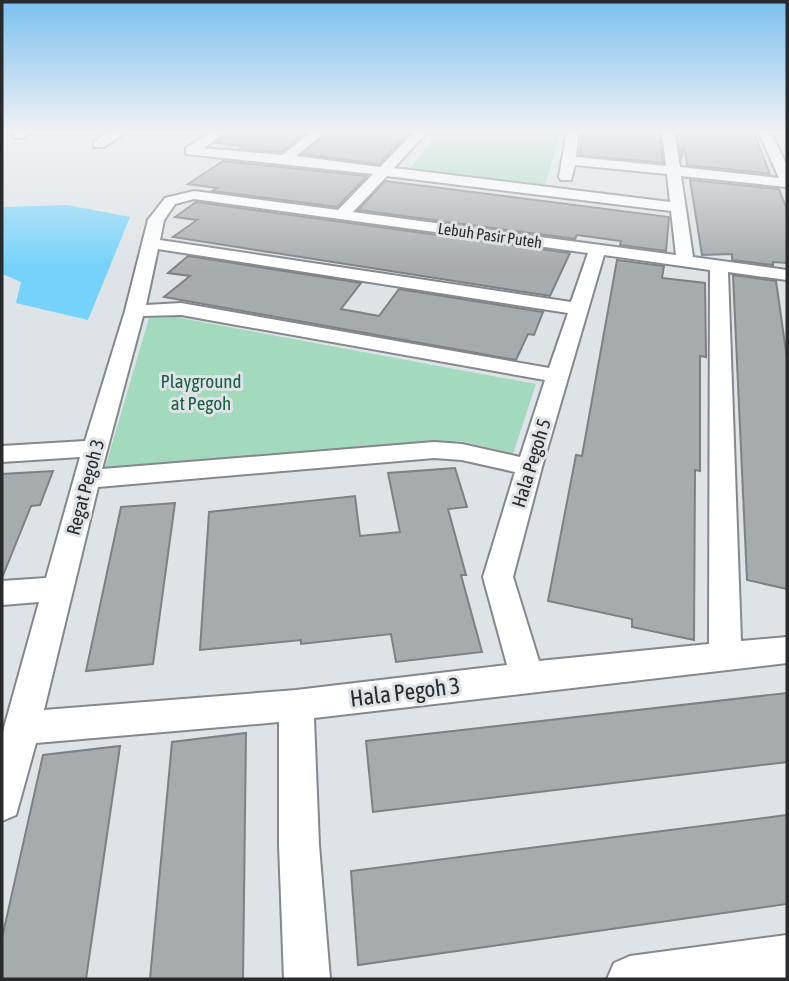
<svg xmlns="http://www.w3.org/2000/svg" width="789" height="981" font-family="'Asap Condensed',sans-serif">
  <rect width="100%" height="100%" fill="#dee3e7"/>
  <g fill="#a3d9bc">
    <path d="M441,130h120l-16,55 -135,-17z"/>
    <path d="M175,317l361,67 -23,70 -52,-13 -356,27 44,-150z"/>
  </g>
  <path fill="#75d2fa" d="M67,205l63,12 -42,103 -72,-17 5,-21 -19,-8v-67z"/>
  <g fill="#a6abae" stroke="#7d8185" stroke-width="2">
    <path d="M231,130h78l-28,22 -41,-3 4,-3 -28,-3z"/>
    <path d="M330,130h82l-33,34 -77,-10z"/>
    <path d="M583,130h76l4,33 -83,-8z"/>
    <path d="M677,130h76l17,44 -83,-9 -3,-21 -3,15z"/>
    <path d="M223,161l144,15 -30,31 -125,-16 5,-3 -29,-4z"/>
    <path d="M690,180l89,9 8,21v53l-14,-1v3l-41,-5v-6l-30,1z"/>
    <path d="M385,181l284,36 -3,34 -46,-6 1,-4 -44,-6 -2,4 -217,-29z"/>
    <path d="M196,202l374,51 -20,43 -377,-59 24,-17 -22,-3z"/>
    <path d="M188,256l173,27 -20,26 38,7 20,-27 144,23 -9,23 -6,-1 -12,26 -352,-63 26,-21 -22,-3z"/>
    <path d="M617,260l47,6 -2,12 43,5 1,74 -6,-1v115l-5,-1 -1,170 -62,-13v-8l-84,-18 28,-146 6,1z"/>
    <path d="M733,275l43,6 11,77v231l-40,-9z"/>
    <path d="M455,468l12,39 -19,2 18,66h-5l21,77 -86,10 -5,-28 -90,10v-4l-101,10 9,-138 146,-16 5,40 40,-4 -12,-59z"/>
    <path d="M53,471l-13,34 -9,1 -29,72v-104z"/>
    <path d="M175,503l-22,161 -67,7 35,-164z"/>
    <path d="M787,693v69l-414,50 -7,-71z"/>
    <path d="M246,733l-3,246h-93l22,-237z"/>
    <path d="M120,746l-34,233h-84v-41l41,-183z"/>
    <path d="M787,815v89l-429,61 -7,-94z"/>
  </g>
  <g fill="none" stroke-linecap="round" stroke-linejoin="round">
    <g stroke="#84888c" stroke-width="4">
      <g id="minor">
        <path d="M19,130h17l-13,8h-8l-2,-3z"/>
        <path d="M114,130h16l-26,17h-10v-6z"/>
        <path d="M214,130h15l-25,18 78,7 32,-25h14l-32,26 84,11 36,-37h13l-35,38 276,34 -3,-28 -92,-9 -4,15h-10l-2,-3 8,-47h12l-3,27 90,9 -4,-36h12l6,37 99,11 -21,-48h12l17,36v21l-106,-11 12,81 94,13v10l-59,-8 13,369 46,-4v26l-473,55 5,127 11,134h-46l-5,-134v-123l-243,21 -20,72 -14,6v-86l37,-133 -37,3v-24l44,-3 34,-121 -78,5v-16l83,-5 40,-130 23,-91 17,-22 29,-7 144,19 35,-36 -187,-20v-6zM387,176l284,35 5,44 -323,-43zM194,199l394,54 -17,49 -411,-62 4,-20 11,-16zM158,249l410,64 -19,55 -368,-65 -35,2zM604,255l106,15 -1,374 -170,17 -26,-84 29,-110zM181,315l364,65 -25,77 -58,-13 -28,-2 -332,27 41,-153zM434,458l28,2 53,12 -32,105 24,88 -211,25 -252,20 54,-223z"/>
        <path d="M787,935v44h-180l7,-16 16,-7z"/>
      </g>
    </g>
    <use href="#minor" fill="#fff" fill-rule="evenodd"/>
  </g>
  <linearGradient id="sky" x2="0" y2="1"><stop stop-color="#7ac0ef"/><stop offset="0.49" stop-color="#f0f2f4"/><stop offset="1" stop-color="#f0f2f4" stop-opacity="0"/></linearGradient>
  <rect width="789" height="268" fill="url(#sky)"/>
  <g text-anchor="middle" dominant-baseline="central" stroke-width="6" stroke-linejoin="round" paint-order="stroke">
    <g font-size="16" fill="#282a2b" stroke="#dee3e7">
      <text transform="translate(490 235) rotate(8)">Lebuh Pasir Puteh</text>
    </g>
    <g font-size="19" fill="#1b5e42" stroke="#dee3e7">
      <text x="201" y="381">Playground<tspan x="201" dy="22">at Pegoh</tspan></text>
    </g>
    <g font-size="19" fill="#282a2b" stroke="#dee3e7">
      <text transform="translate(531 463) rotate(-73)">Hala Pegoh 5</text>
      <text transform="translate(85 487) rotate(-75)">Regat Pegoh 3</text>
    </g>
    <g font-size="23" fill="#282a2b" stroke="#dee3e7">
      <text transform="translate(405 692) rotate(-7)">Hala Pegoh 3</text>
    </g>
  </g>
  <rect width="789" height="981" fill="none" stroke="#282a2b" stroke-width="7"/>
</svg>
